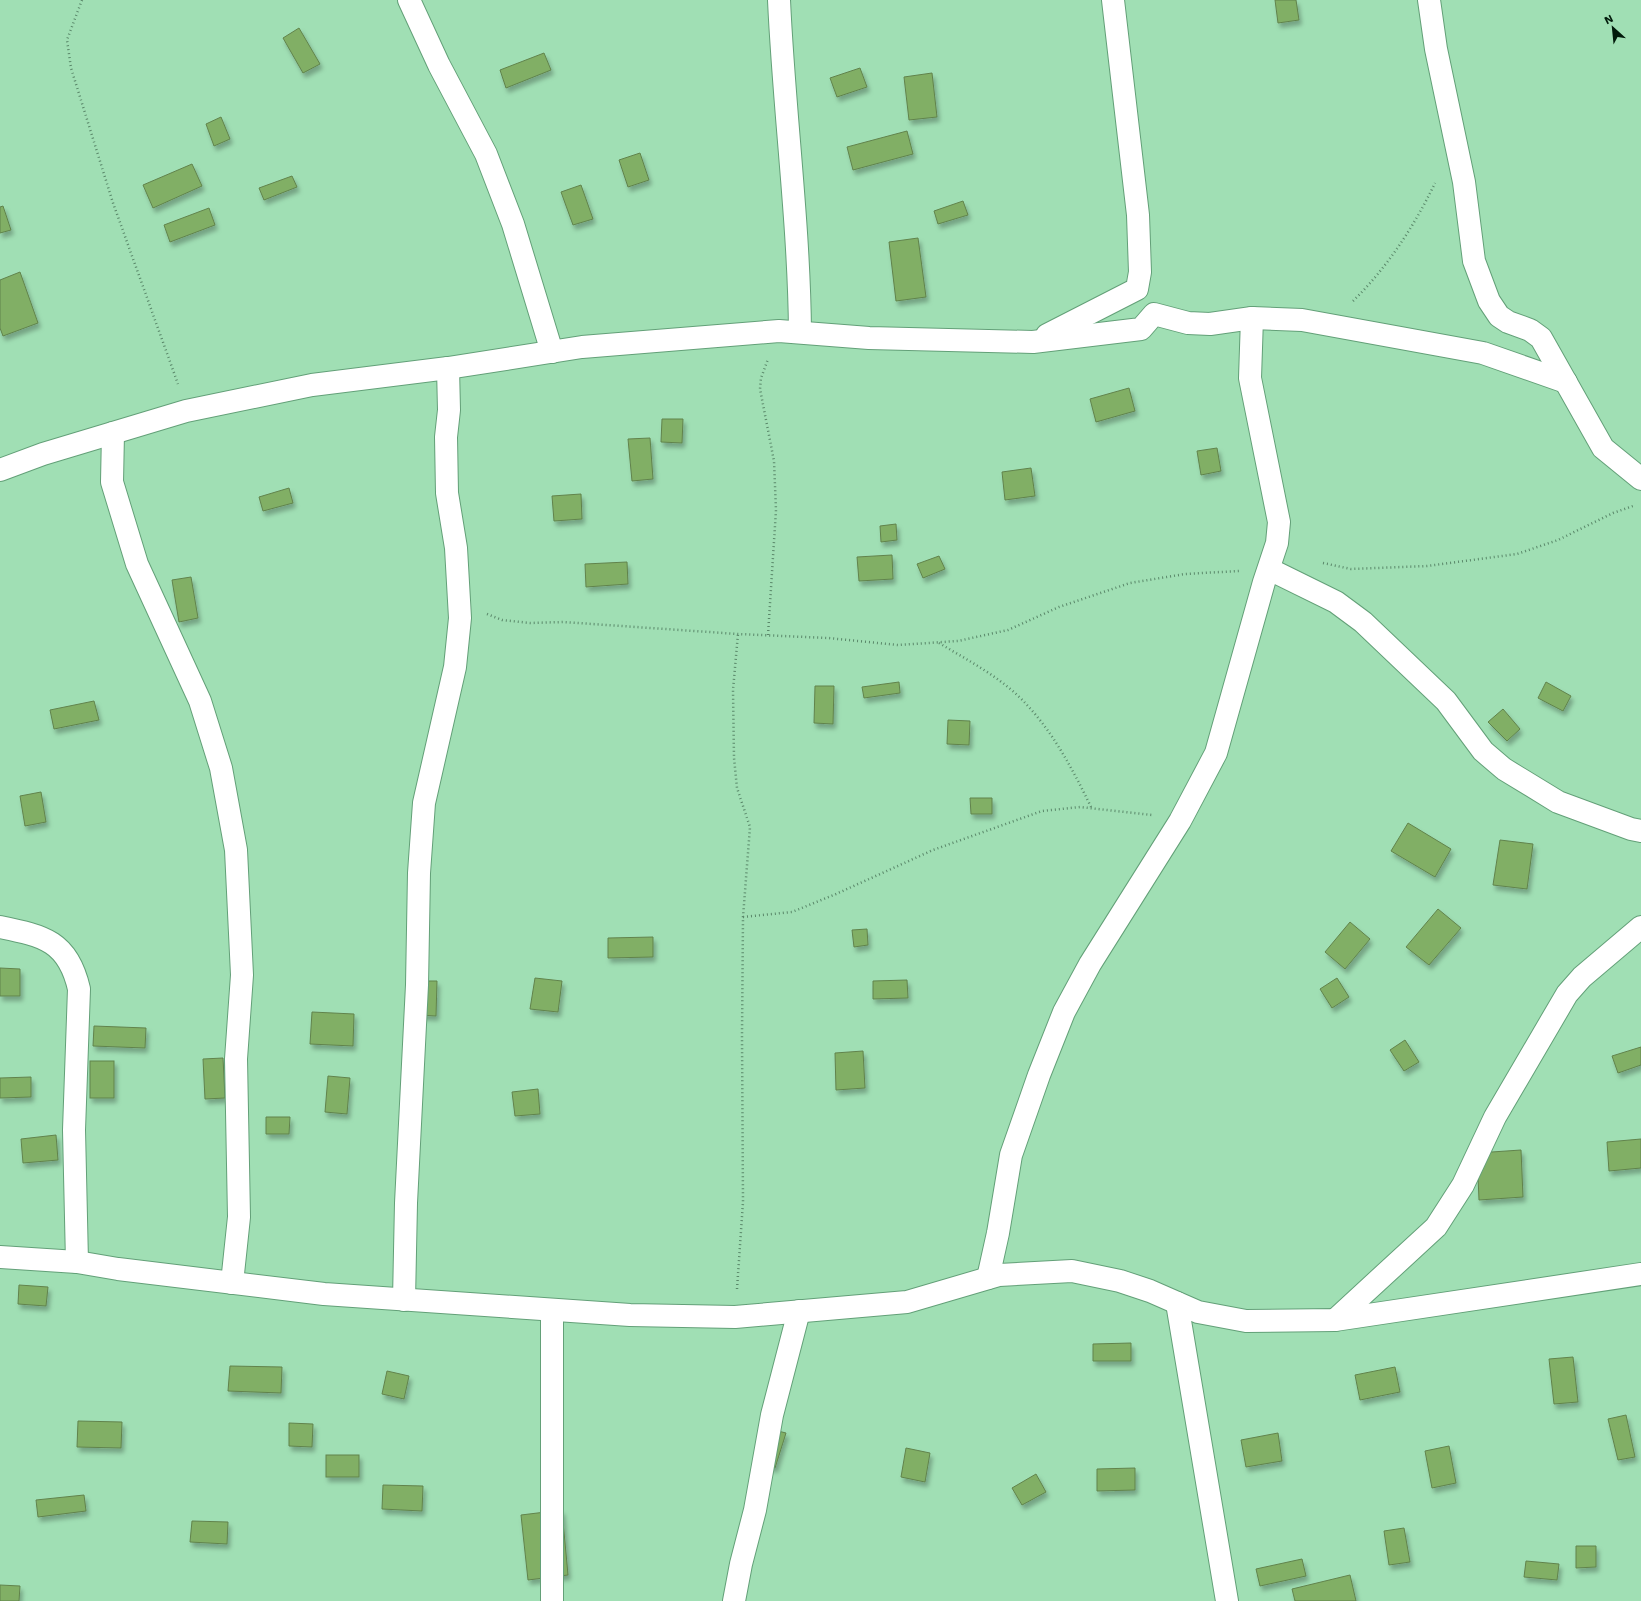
<svg xmlns="http://www.w3.org/2000/svg" width="1641" height="1601" font-family="'Work Sans',sans-serif">
  <defs>
    <filter id="shadow"><feDropShadow dx="2.5" dy="4.5" stdDeviation="2" flood-color="#0004"/></filter>
  </defs>
  <rect width="100%" height="100%" fill="#a0dfb4"/>
  <g fill="#81af65" stroke="#61834c" filter="url(#shadow)">
    <path d="M1275,0h21l3,20 -21,3z"/>
    <path d="M299,28l21,36 -17,9 -20,-35z"/>
    <path d="M544,53l7,17 -45,18 -6,-18z"/>
    <path d="M860,68l7,19 -30,10 -7,-19z"/>
    <path d="M932,73l5,44 -28,3 -5,-43z"/>
    <path d="M221,117l9,22 -16,7 -8,-22z"/>
    <path d="M907,131l6,23 -60,16 -6,-23z"/>
    <path d="M640,153l9,27 -21,7 -9,-27z"/>
    <path d="M192,164l10,22 -49,22 -10,-23z"/>
    <path d="M292,176l5,11 -33,13 -5,-12z"/>
    <path d="M581,185l12,34 -20,6 -12,-33z"/>
    <path d="M963,201l5,14 -30,9 -4,-13z"/>
    <path d="M3,206l8,24 -11,3v-26z"/>
    <path d="M209,208l6,17 -45,17 -6,-17z"/>
    <path d="M918,238l8,59 -30,4 -7,-59z"/>
    <path d="M20,272l18,51 -35,13 -3,-8v-48z"/>
    <path d="M1129,388l6,23 -39,11 -6,-23z"/>
    <path d="M662,419h21l-1,24 -21,-1z"/>
    <path d="M650,438l3,41 -21,2 -4,-42z"/>
    <path d="M1217,448l4,23 -20,4 -4,-24z"/>
    <path d="M1031,468l4,28 -30,4 -3,-28z"/>
    <path d="M289,488l4,15 -30,8 -4,-14z"/>
    <path d="M581,494l1,25 -28,2 -2,-25z"/>
    <path d="M896,524l1,16 -16,2 -1,-16z"/>
    <path d="M892,555l1,24 -34,2 -2,-24z"/>
    <path d="M939,556l6,13 -22,9 -6,-14z"/>
    <path d="M627,562l1,22 -42,3 -1,-23z"/>
    <path d="M191,577l7,41 -19,4 -7,-42z"/>
    <path d="M899,682l1,11 -36,5 -2,-11z"/>
    <path d="M1546,682l25,14 -8,15 -25,-13z"/>
    <path d="M815,686h19l-1,38 -19,-1z"/>
    <path d="M94,701l5,19 -45,9 -4,-19z"/>
    <path d="M1503,709l17,20 -13,12 -19,-19z"/>
    <path d="M948,720l22,1 -1,24 -22,-1z"/>
    <path d="M41,792l5,30 -21,4 -5,-30z"/>
    <path d="M970,798h22v16h-21z"/>
    <path d="M1408,823l43,26 -16,28 -44,-26z"/>
    <path d="M1500,840l33,4 -6,45 -34,-4z"/>
    <path d="M1438,909l23,19 -32,37 -23,-18z"/>
    <path d="M1350,922l20,17 -25,30 -20,-17z"/>
    <path d="M867,929l1,16 -14,2 -2,-17z"/>
    <path d="M653,937v20l-45,1v-20z"/>
    <path d="M0,968l20,1v27h-20z"/>
    <path d="M535,978l27,3 -4,31 -28,-3z"/>
    <path d="M1337,978l12,19 -17,11 -12,-19z"/>
    <path d="M907,980l1,18 -35,1v-18z"/>
    <path d="M418,981h19l-1,35 -19,-1z"/>
    <path d="M312,1012l42,2 -1,32 -43,-2z"/>
    <path d="M94,1026l52,2 -1,20 -52,-2z"/>
    <path d="M1405,1040l14,22 -15,9 -14,-21z"/>
    <path d="M1641,1047v18l-23,8 -6,-17z"/>
    <path d="M863,1051l2,37 -29,2 -1,-37z"/>
    <path d="M223,1058l2,40 -20,1 -2,-40z"/>
    <rect x="90" y="1061" width="24" height="37"/>
    <path d="M328,1076l22,2 -3,36 -22,-2z"/>
    <path d="M31,1077v20l-31,1v-20z"/>
    <path d="M538,1089l2,25 -25,2 -3,-24z"/>
    <path d="M266,1117h24l-1,17h-23z"/>
    <path d="M56,1135l2,25 -35,3 -2,-24z"/>
    <path d="M1641,1139v29l-32,3 -2,-29z"/>
    <path d="M1521,1150l2,47 -44,3 -2,-47z"/>
    <path d="M19,1285l29,2 -2,19 -28,-2z"/>
    <path d="M1131,1343v18h-38v-17z"/>
    <path d="M1573,1357l5,45 -24,2 -5,-45z"/>
    <path d="M230,1366l52,1 -1,26 -53,-2z"/>
    <path d="M1395,1367l5,25 -40,8 -5,-25z"/>
    <path d="M387,1371l22,5 -5,23 -22,-5z"/>
    <path d="M1626,1415l9,42 -17,3 -10,-41z"/>
    <path d="M78,1421l44,1 -1,26 -44,-1z"/>
    <path d="M289,1423l24,1 -1,23 -23,-1z"/>
    <path d="M766,1428l20,5 -11,35 -19,-6z"/>
    <path d="M1278,1433l4,28 -36,6 -5,-27z"/>
    <path d="M1449,1446l7,37 -24,5 -7,-37z"/>
    <path d="M906,1448l24,5 -5,29 -24,-5z"/>
    <rect x="326" y="1455" width="33" height="22"/>
    <path d="M1135,1468v22l-38,1v-22z"/>
    <path d="M1036,1474l10,18 -24,13 -10,-17z"/>
    <path d="M383,1485l40,1 -1,25 -40,-2z"/>
    <path d="M84,1495l2,16 -48,6 -2,-17z"/>
    <path d="M562,1510l6,65 -40,5 -7,-65z"/>
    <path d="M192,1521l36,1 -1,22 -37,-2z"/>
    <path d="M1404,1528l6,34 -21,3 -5,-34z"/>
    <path d="M1576,1546h20v21l-20,1z"/>
    <path d="M1302,1559l4,17 -46,10 -4,-17z"/>
    <path d="M1526,1561l33,3 -2,16 -33,-3z"/>
    <path d="M1350,1575l6,26h-61l-3,-12z"/>
    <path d="M0,1585l20,1 -1,15h-19z"/>
  </g>
  <g fill="none" stroke-linecap="round" stroke-linejoin="round">
    <g stroke="#63a078" stroke-width="24">
      <g id="minor">
        <path d="M409,0l30,65 47,89 27,70 39,128"/>
        <path d="M779,0c5,111 20,221 21,332"/>
        <path d="M1429,0l7,49 28,133 10,79 15,40 10,15 9,6 22,8 11,8 62,110 38,31"/>
        <path d="M1047,335l90,-46 3,-17 -2,-57 -25,-215"/>
        <path d="M113,433l-1,49 25,82 63,137 21,67 15,82 6,125 -6,84 3,158 -7,66"/>
        <path d="M0,470l43,-16 143,-43 126,-26 136,-17 134,-21 197,-16 90,7 164,4 108,-13 13,-15 34,9 22,1 42,-6 50,2 181,33 83,29"/>
        <path d="M1269,569l67,33 27,20 83,79 37,50 21,18 54,33 73,27 10,2"/>
        <path d="M0,927c44,9 68,14 79,62l-5,141 3,132"/>
        <path d="M0,1257l77,5 41,7 206,25 306,21 105,2 172,-15 92,-27 73,-4 48,10 30,10 48,21 48,9 89,-1 306,-46"/>
        <path d="M988,1278l10,-45 13,-78 28,-80 25,-63 26,-48 90,-143 36,-68 48,-171 13,-39 2,-21 -29,-144 2,-60"/>
        <path d="M404,1300l2,-97 11,-218 2,-112 5,-70 31,-136 5,-49 -4,-70 -9,-55 -1,-56 3,-27 -1,-42"/>
        <path d="M1177,1303l50,298"/>
        <path d="M1335,1320l101,-93 27,-42 32,-68 72,-123 15,-17 59,-50"/>
        <path d="M552,1601v-291"/>
        <path d="M734,1601l7,-37 14,-54 17,-95 27,-104"/>
      </g>
    </g>
    <g stroke="#5a886a" stroke-width="2.5" stroke-dasharray="1 3" stroke-linecap="butt">
      <path d="M82,0l-15,40 4,28 42,135 65,181"/>
      <path d="M1353,301c34,-33 62,-76 82,-118"/>
      <path d="M1323,563l28,6 76,-3 90,-12 41,-14 55,-27 20,-7"/>
      <path d="M487,614l15,6 28,3 33,-1 175,12 90,4 70,7 60,-4 50,-11 51,-23 71,-24 55,-9 54,-3"/>
      <path d="M768,635l8,-125 -2,-49 -14,-72 1,-11 7,-19"/>
      <path d="M939,643c30,18 65,36 88,62 28,30 47,67 65,104"/>
      <path d="M743,917l49,-5 44,-18 97,-44 109,-39 38,-4 72,8"/>
      <path d="M737,1289l6,-87 -1,-166 1,-119 7,-90 -13,-39 -3,-30 -1,-68 5,-56"/>
    </g>
    <use href="#minor" stroke="#fff" stroke-width="22"/>
  </g>
  <g transform="translate(1613 28) rotate(333)" stroke="#a0dfb4" stroke-width="3" paint-order="stroke">
  <path d="M0-3L7 15L0 10L-7 15Z" fill="#021a0b"/>
  <text y="-6" font-size="11" font-weight="bold" text-anchor="middle" fill="#021a0b">N</text>
  </g>
</svg>
